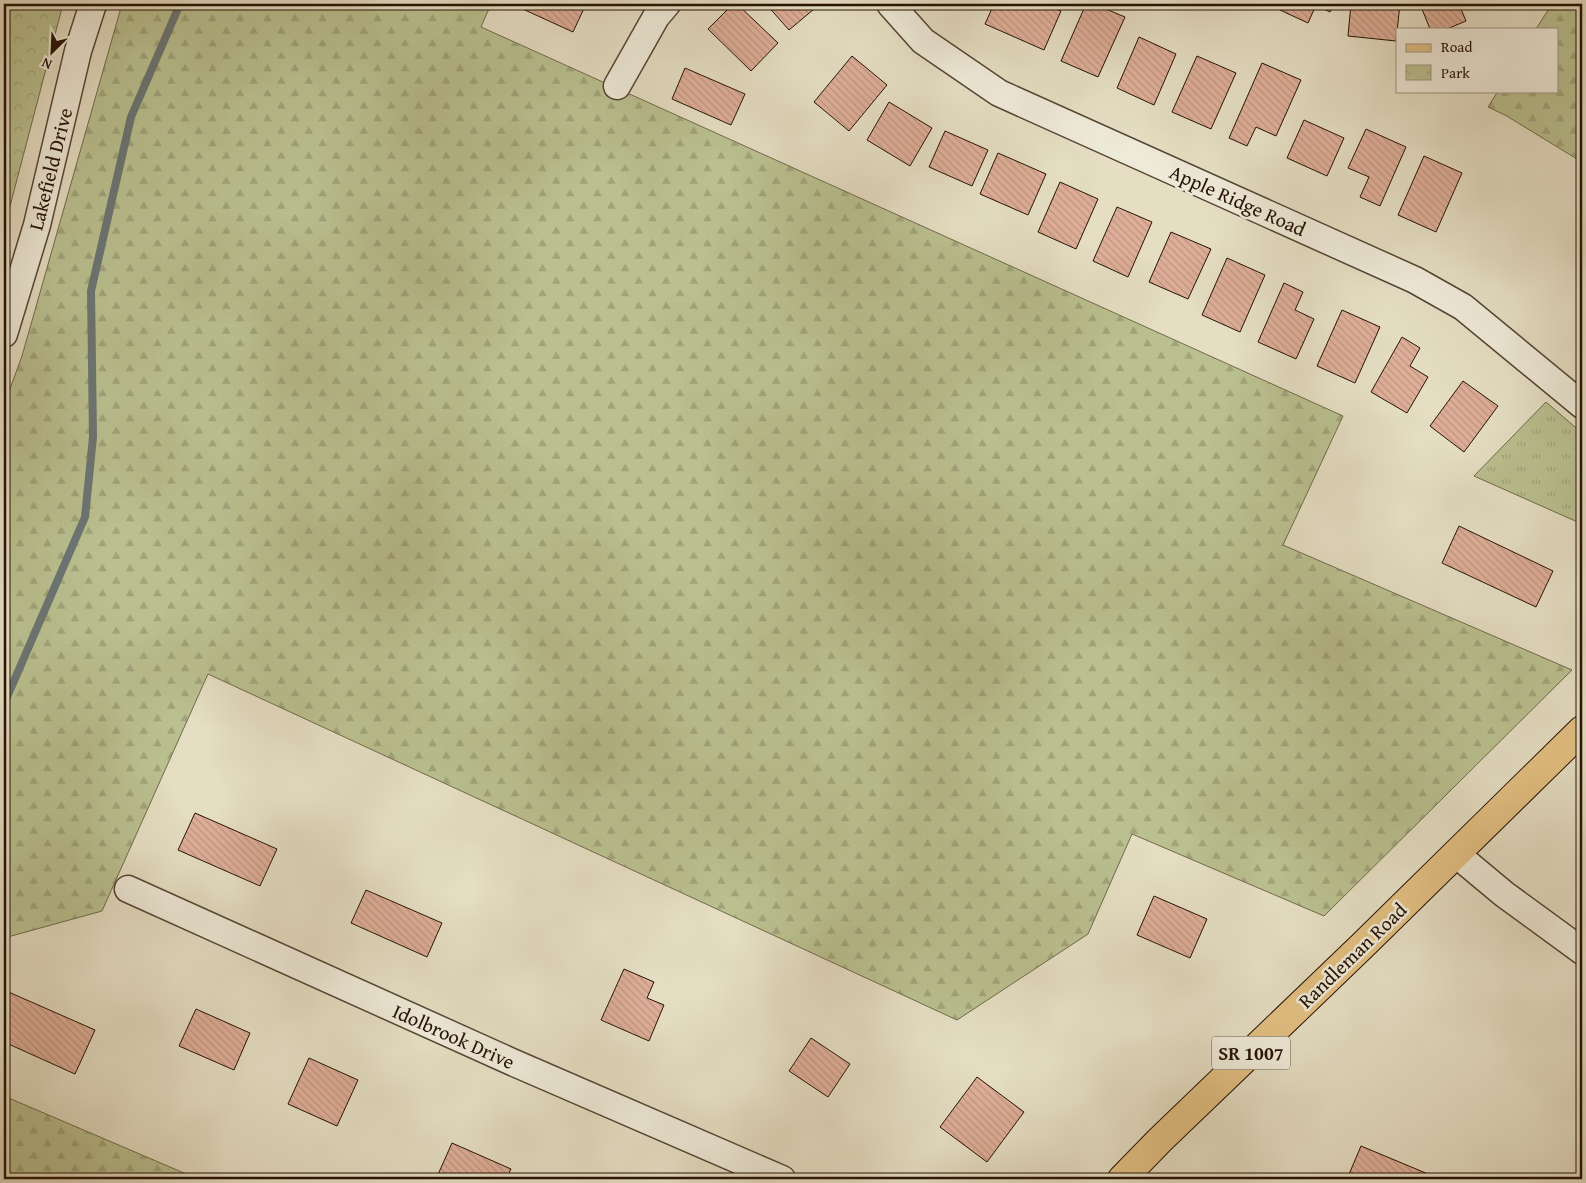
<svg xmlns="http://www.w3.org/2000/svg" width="1586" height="1183" font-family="'Gentium Book Plus',serif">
  <defs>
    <pattern id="grass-tufts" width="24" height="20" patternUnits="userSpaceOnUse" patternTransform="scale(1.25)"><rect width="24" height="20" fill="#bac090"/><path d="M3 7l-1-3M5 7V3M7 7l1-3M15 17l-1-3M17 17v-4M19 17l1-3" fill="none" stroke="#a0a47b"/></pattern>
    <pattern id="forest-firs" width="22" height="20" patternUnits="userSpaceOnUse" patternTransform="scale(1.25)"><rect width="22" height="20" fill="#bac090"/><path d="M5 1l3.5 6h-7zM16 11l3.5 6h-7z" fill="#a0a47b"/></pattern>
    <pattern id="park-crowns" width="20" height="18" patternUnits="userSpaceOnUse" patternTransform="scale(1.25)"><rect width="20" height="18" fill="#bac090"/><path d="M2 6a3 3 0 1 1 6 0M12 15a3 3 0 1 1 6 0" fill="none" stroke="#a0a47b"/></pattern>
    <pattern id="building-back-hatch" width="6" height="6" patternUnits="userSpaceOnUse" patternTransform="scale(1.25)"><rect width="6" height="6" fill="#deae98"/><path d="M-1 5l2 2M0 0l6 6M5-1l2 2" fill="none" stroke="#be9581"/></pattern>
  </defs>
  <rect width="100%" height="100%" fill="#e5dec3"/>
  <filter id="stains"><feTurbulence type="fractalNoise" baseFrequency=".004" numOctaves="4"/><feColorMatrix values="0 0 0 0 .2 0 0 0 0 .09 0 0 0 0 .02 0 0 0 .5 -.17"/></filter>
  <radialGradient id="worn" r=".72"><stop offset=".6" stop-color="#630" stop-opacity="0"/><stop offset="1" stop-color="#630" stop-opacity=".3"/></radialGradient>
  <path fill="url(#grass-tufts)" stroke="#70694a" d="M1546,402l36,31v91l-108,-48z"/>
  <g fill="url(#forest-firs)" stroke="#70694a">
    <path d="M122,4h369l-10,23 862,389 -60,129 289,125 -248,246 -192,-82 -44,100 -131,86 -749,-346 -106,237 -98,27v-533l18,-49z"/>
    <path d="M1552,4h30v158l-77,-47 -17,-8 10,-16h59v-62h-21z"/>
    <path d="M4,1096l194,83h-194z"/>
  </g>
  <path fill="url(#park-crowns)" stroke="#70694a" d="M4,4h59l-59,225z"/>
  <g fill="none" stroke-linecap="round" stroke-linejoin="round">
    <path stroke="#6b7674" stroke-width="8" d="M4,704l81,-187 8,-80 -2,-146 40,-174 49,-113"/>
  </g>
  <g fill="url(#building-back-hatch)" stroke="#251204">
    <path d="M514,4h72l-13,28 -59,-27z"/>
    <path d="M733,4h4l41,39 -27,28 -43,-42z"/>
    <path d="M766,4h54l-31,26z"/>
    <path d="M994,4h51l16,7 -17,39 -59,-26z"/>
    <path d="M1086,4h8l31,13 -27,60 -37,-16z"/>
    <path d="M1282,4h52l-4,8 -14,-7 -8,18 -28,-13z"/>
    <path d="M1351,4h49l-4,37 -48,-5z"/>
    <path d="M1420,4h39l7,17 -19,8h-17z"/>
    <path d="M1139,37l37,17 -22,51 -37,-17z"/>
    <path d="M852,56l35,29 -38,46 -35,-29z"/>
    <path d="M1197,56l39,17 -25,56 -39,-17z"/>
    <path d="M1262,63l39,17 -25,56 -20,-9 -9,19 -18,-8z"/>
    <path d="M685,68l60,26 -14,31 -59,-26z"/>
    <path d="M889,102l43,26 -22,38 -43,-26z"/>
    <path d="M1304,120l40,18 -17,38 -40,-18z"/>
    <path d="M1366,129l40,18 -26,59 -20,-9 9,-20 -21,-9z"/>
    <path d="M945,131l43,19 -16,36 -43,-19z"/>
    <path d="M998,153l48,21 -18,41 -48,-21z"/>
    <path d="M1424,156l38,17 -26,59 -38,-17z"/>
    <path d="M1060,182l38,17 -22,50 -38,-17z"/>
    <path d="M1117,207l35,15 -24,55 -35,-16z"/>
    <path d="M1171,232l40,17 -23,50 -39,-17z"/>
    <path d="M1227,258l38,17 -25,57 -38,-17z"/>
    <path d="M1284,283l19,9 -8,18 19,9 -18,40 -38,-17z"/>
    <path d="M1342,310l38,17 -25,56 -38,-17z"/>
    <path d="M1402,337l18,11 -10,18 18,11 -21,36 -36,-21z"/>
    <path d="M1463,381l35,25 -34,46 -34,-26z"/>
    <path d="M1459,526l94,45 -17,36 -94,-44z"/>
    <path d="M195,813l82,36 -17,37 -82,-36z"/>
    <path d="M366,890l76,33 -15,34 -76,-34z"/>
    <path d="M1154,896l53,23 -17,39 -53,-23z"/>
    <path d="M624,969l30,13 -7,16 17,7 -15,36 -48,-21z"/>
    <path d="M4,990l91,40 -20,44 -71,-32z"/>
    <path d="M196,1009l54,24 -16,37 -55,-24z"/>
    <path d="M811,1038l39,26 -22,33 -39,-26z"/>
    <path d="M309,1058l49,22 -21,46 -49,-22z"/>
    <path d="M977,1077l47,35 -37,50 -47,-35z"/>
    <path d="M452,1143l59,26 -5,10h-70z"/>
    <path d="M1361,1146l79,33h-93z"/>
  </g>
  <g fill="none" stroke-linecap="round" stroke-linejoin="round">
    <g stroke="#554534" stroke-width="29">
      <g id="minor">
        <path d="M890,4l33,37 76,52 416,187 48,27 119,98"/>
        <path d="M617,86l39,-69 11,-13"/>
        <path d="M4,334l33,-109 41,-174 15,-47"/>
        <path d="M1456,854l48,40 78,57"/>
        <path d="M128,889l384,173 270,117"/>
      </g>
    </g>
    <g stroke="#251204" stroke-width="30">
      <path id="primary" d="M1122,1179l38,-39 202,-194 220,-216"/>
    </g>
    <use href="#minor" stroke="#eeead8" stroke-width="26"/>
    <use href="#primary" stroke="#e2bf82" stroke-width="28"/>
  </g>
  <g text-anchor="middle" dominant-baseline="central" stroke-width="5" stroke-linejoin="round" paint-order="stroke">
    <rect fill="#eeead8" stroke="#615344" stroke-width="1" x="1212" y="1036.5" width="78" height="33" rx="4"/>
    <g font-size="19" font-weight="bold" fill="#251204">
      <text x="1251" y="1053">SR 1007</text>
    </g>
    <g font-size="20" fill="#251204" stroke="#eeead8">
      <text transform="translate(50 169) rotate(-76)">Lakefield Drive</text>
      <text transform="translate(1238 200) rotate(24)">Apple Ridge Road</text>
      <text transform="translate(1352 955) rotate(-44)">Randleman Road</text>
      <text transform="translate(454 1036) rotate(24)">Idolbrook Drive</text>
    </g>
  </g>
  <rect width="1586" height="1183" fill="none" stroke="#e5dec3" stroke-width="20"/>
  <rect x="5" y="5" width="1576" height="1173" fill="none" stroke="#251204" stroke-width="2.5"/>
  <rect x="10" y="10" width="1566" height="1163" fill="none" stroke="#251204"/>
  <rect x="1396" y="28" width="162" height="65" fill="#eeead8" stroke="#9e9483"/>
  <rect x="1406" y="44" width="25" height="8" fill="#e2bf82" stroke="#9e9483"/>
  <text x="1441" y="52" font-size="15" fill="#251204">Road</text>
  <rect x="1406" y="65" width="25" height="15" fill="url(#park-crowns)" stroke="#9e9483"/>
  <text x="1441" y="78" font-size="15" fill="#251204">Park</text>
  <g transform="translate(52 52) rotate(204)" stroke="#eeead8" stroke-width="4" paint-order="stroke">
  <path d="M0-4L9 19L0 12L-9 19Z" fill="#251204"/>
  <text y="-8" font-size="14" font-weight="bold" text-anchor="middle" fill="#251204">N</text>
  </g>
  <rect width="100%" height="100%" filter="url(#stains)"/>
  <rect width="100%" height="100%" fill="url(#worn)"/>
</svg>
